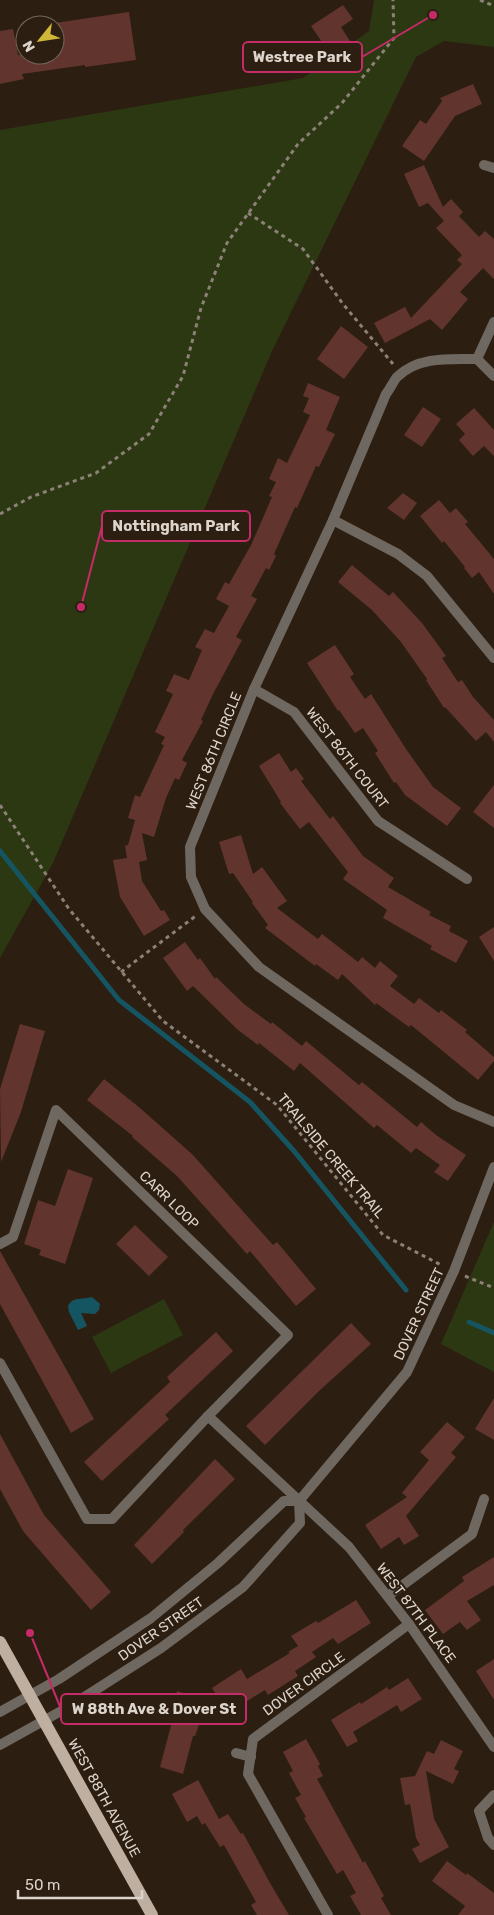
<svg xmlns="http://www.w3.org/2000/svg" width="494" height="1915" font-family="Rubik,sans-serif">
  <rect width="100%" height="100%" fill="#2c1e11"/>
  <g fill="#2c3812">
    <path d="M374,0h120v47l-50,-6 -28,16 -144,294 -219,512 -53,95v-828l303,-52 66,-47z"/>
    <path d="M494,1222v150l-53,-28z"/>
    <path d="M164,1299l19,36 -72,38 -19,-36z"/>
  </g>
  <path fill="#155562" d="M92,1297l8,7 -1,6 -4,4 -14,-1 6,13 -9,4 -9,-18 -1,-6c5,-10 15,-6 24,-9z"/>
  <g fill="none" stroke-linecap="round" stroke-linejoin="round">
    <g stroke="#155562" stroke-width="5">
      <path d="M0,851l119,149 131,102 44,49 112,139"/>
      <path d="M469,1322l25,11"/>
    </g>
  </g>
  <g fill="#61342e">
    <path d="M343,5l10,14 -12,8 9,14 -20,13 -19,-28z"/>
    <path d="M129,12l7,48 -51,7v-2l-63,9 2,5 -24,5v-53l13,-2 5,26h37v-32z"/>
    <path d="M473,84l9,20 -27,12 -31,45 -22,-15 18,-26 6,4 16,-23 -2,-3z"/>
    <path d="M424,165l19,42 8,-8 12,13 -4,4 20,21 6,-6 9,8v40l-11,-11 -23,24 8,7 -26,31 -12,-11 -45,24 -11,-20 31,-16 6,11 51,-54 -5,-4 5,-5 -26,-27 8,-7 -16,-18 -9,4 -15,-33z"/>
    <path d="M341,326l27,21 -24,32 -27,-20z"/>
    <path d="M308,383l32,14 -14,33 9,4 -16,33 -3,-1 -19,42 -2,-1 -21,47 2,2 -7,14 -3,-2 -15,28 6,3 -21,38 6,3 -30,56 -11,24 2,1 -21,39 5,3 -8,17 -4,-2 -9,20 -12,39 -12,-4 5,27 -8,2 3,19 19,30 3,-1 6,10 -26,16 -24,-39 -7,-37 14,-2 -2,-12 3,-1 7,-25 -7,-2 7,-23 5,2 24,-52 -3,-1 4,-7 -10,-5 18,-38 -7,-3 8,-17 15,6 13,-30 -7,-3 10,-18 9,4 15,-27 -13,-7 9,-17 4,2 22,-39 21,-48 -3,-1 7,-14 -7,-3 9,-21 9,5 23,-48 -7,-3 6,-14 -6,-2z"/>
    <path d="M423,407l18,12 -19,28 -18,-12z"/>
    <path d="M474,408l20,22v26l-10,-10 -11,10 -14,-16 6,-6 -9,-10z"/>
    <path d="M403,493l14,10 -13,17 -17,-12z"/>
    <path d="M439,500l11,13 6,-5 12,14 -3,2 29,35v35l-15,-22 -7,6 -8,-10 1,-1 -21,-26 -2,2 -22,-27z"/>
    <path d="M352,565l37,31 4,-4 29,31 24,33 -4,2 16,24 4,-2 11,17 21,23v22l-8,-10 -10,9 -31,-34 -1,1 -18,-28 1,-1 -26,-37 -29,-32 -34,-28z"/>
    <path d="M335,645l19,29 -4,3 15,22 6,-5 35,55 27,38 28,21 -14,18 -42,-31 -9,-13 -2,1 -19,-30 3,-2 -15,-23 -8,5 -16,-23 -1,1 -31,-48z"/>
    <path d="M279,753l12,19 5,-4 8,11 -3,2 29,38 3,-3 30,40 31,22 -6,9 43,25 -2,3 22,11 -2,5 19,10 -12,22 -26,-14 2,-3 -49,-28 4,-8 -44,-31 5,-7 -39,-50 -9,7 -20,-26 1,-1 -22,-36z"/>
    <path d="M494,785v43l-21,-16z"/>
    <path d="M241,835l12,39 9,-7 25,34 -10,7 41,31 4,-5 36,28 4,-5 13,11 5,-7 18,15 -8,10 24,18 5,-6 20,15 2,-3 26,20 -2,2 29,25v4l-16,19 -67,-55 -2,2 -33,-24 -1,2 -33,-31 -4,6 -22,-16 -1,2 -50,-38 3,-3 -16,-22 1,-1 -20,-29 -4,1 -10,-32z"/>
    <path d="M494,927v34l-15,-24z"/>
    <path d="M185,942l13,18 2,-2 15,21 1,-2 28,27 27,20 1,-2 30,24 4,-5 53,44 3,-3 55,45 4,-5 15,13 30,20 -18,26 -14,-9 6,-7 -24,-17 -5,5 -34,-28 -3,3 -74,-65 -6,8 -35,-28 -1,2 -20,-15 -45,-44 -6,5 -24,-33z"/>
    <path d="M20,1024l25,7 -24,81 -20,50 -1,-73z"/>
    <path d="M104,1079l36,29 53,47 80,90 4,-3 39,47 -20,17 -46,-55 -3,3 -70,-78 -45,-39 1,-1 -46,-36z"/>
    <path d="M68,1169l25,9 -28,86 -26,-9 2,-5 -17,-6 14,-44 17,6z"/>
    <path d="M135,1225l33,32 -19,19 -33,-32z"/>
    <path d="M0,1251l94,168 -23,14 -71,-129z"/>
    <path d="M351,1323l20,21 -52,47 -54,54 -19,-19z"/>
    <path d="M216,1332l17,19 -68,64 4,4 -67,62 -18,-19 86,-80 -3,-5z"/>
    <path d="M494,1398v42l-19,-11z"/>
    <path d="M447,1422l18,15 -14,16 5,4 -50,59 13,20 -15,9 -5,-8 -18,12 -16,-24 42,-28 -5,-4 27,-33 -9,-8z"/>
    <path d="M0,1434l44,81 67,77 -20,18 -68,-79 -23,-42z"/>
    <path d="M215,1459l20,20 -52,51 1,2 -32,32 -18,-19z"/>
    <path d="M494,1557v28l-27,16 14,19 -14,10 -7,-8 -17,12 -18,-24 39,-29 -2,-4z"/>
    <path d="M356,1600l15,23 -33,21 -5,-6 -21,14 4,5 -21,14 3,5 -30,19 -3,-5 -37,23 -16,-25 29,-19 6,10 43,-26 -2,-1 10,-6 -7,-10 25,-15 2,2z"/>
    <path d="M494,1659v41l-18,-29z"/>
    <path d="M408,1678l14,21 -21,13 -4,-7 -44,27 5,9 -11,6 -16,-27 29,-18 1,2 26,-17 2,3z"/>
    <path d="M177,1691l23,7 -6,22 6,2 -5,14h-2l-10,38 -23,-7 14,-53 -4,-1z"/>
    <path d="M306,1739l14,25 -2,2 5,10 -6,3 46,84 2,-2 19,35 -3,2 10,17h-30l-11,-19 6,-3 -13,-23 -6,4 -33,-56 2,-1 -11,-19 6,-3 -12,-22 4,-2 -10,-19z"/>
    <path d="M441,1740l22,11 -9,18 5,2 -6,13 -27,-13 8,48 15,28 -29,16 -8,-14 8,-4 -4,-7 -6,-34 -5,1 -5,-27 15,-2 12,-25 7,3z"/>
    <path d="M198,1780l21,39 9,-5 13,20 2,-1 27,50 19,32h-32l-6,-10 5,-3 -32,-57 -4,2 -15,-24 -3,2 -5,-9 -10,6 -15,-28z"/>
    <path d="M447,1861l19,14 1,-2 27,20v22h-36l7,-9 -33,-25z"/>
  </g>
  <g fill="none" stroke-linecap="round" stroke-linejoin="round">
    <g stroke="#8c8176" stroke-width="3" stroke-dasharray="4 4" stroke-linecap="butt">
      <path d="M480,0l14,6"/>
      <path d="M248,213l55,36 40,55 50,60"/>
      <path d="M0,514l31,-17 65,-24 53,-39 34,-58 18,-68 26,-65 71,-99 44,-41 52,-65 -1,-38"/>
      <path d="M0,805l69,104 94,112 114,84 106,130 60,31"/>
      <path d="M121,972l76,-57"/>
      <path d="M465,1276l29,12"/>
    </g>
    <g stroke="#6f6861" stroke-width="10">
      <path d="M484,165l10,3"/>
      <path d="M477,359l17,-37"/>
      <path d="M494,376l-17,-17c-27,0 -59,-3 -80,18 -4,5 -7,12 -11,17l-53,126 -79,169 -64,158 1,30 14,32 54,58 195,138 40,17"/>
      <path d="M333,520l65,34 29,22 67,82"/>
      <path d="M254,689l40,23 84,109 89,58"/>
      <path d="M0,1244l13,-7 43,-127 232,225 -80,81 -96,103h-25l-87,-156"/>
      <path d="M208,1416l141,131 60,77 85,123"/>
      <path d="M388,1596l84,-62 12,-35"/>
      <path d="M0,1712l59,-33 92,-61 67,-55 66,-62h15"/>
      <path d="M0,1745l72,-40 89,-57 82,-61 57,-64 -1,-22 108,-129 47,-101 40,-104"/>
      <path d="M236,1753l15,4"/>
      <path d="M494,1795l-15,16 9,27 6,7"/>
      <path d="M328,1915l-80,-141 5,-35 156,-115"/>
    </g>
    <path stroke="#beafa1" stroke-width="12" d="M0,1642l152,273"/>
  </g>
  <g text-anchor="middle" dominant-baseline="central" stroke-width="4" stroke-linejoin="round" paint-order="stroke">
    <g font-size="14" fill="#ddd4cb" stroke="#2c1e11">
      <text transform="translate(214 751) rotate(-68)">WEST 86TH CIRCLE</text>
      <text transform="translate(347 758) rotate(52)">WEST 86TH COURT</text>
      <text transform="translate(331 1156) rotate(50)">TRAILSIDE CREEK TRAIL</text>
      <text transform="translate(169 1200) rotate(44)">CARR LOOP</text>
      <text transform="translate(419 1314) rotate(-65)">DOVER STREET</text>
      <text transform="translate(416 1613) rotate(53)">WEST 87TH PLACE</text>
      <text transform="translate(161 1629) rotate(-35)">DOVER STREET</text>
      <text transform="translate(304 1684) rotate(-36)">DOVER CIRCLE</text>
      <text transform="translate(104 1798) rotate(61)">WEST 88TH AVENUE</text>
    </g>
  </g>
  <path fill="none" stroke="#c52b66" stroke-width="2" d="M433 15L362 57M81 607L102 526M30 1633L61 1709"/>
  <g fill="#c52b66" stroke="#2c1e11" stroke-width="2">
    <circle cx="433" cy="15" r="5"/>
    <circle cx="81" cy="607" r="5"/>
    <circle cx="30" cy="1633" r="5"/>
  </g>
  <g fill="#2c1e11" stroke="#c52b66" stroke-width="2">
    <rect x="243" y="42" width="119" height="30" rx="5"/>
    <rect x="102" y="511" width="148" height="30" rx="5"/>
    <rect x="61" y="1694" width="185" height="30" rx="5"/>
  </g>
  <g font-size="15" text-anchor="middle" font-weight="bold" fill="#ddd4cb">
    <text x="302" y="62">Westree Park</text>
    <text x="176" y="531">Nottingham Park</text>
    <text x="154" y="1714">W 88th Ave &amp; Dover St</text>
  </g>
  <g transform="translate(40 40) rotate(240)"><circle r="24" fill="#2c1e11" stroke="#73675b"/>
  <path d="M0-4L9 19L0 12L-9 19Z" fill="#cfb837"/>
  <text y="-8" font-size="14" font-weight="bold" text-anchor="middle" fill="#ddd4cb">N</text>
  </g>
  <path d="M18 1890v8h124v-8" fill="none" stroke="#ddd4cb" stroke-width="2.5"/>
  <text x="25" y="1890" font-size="15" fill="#ddd4cb" stroke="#2c1e11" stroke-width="4" paint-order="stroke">50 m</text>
</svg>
